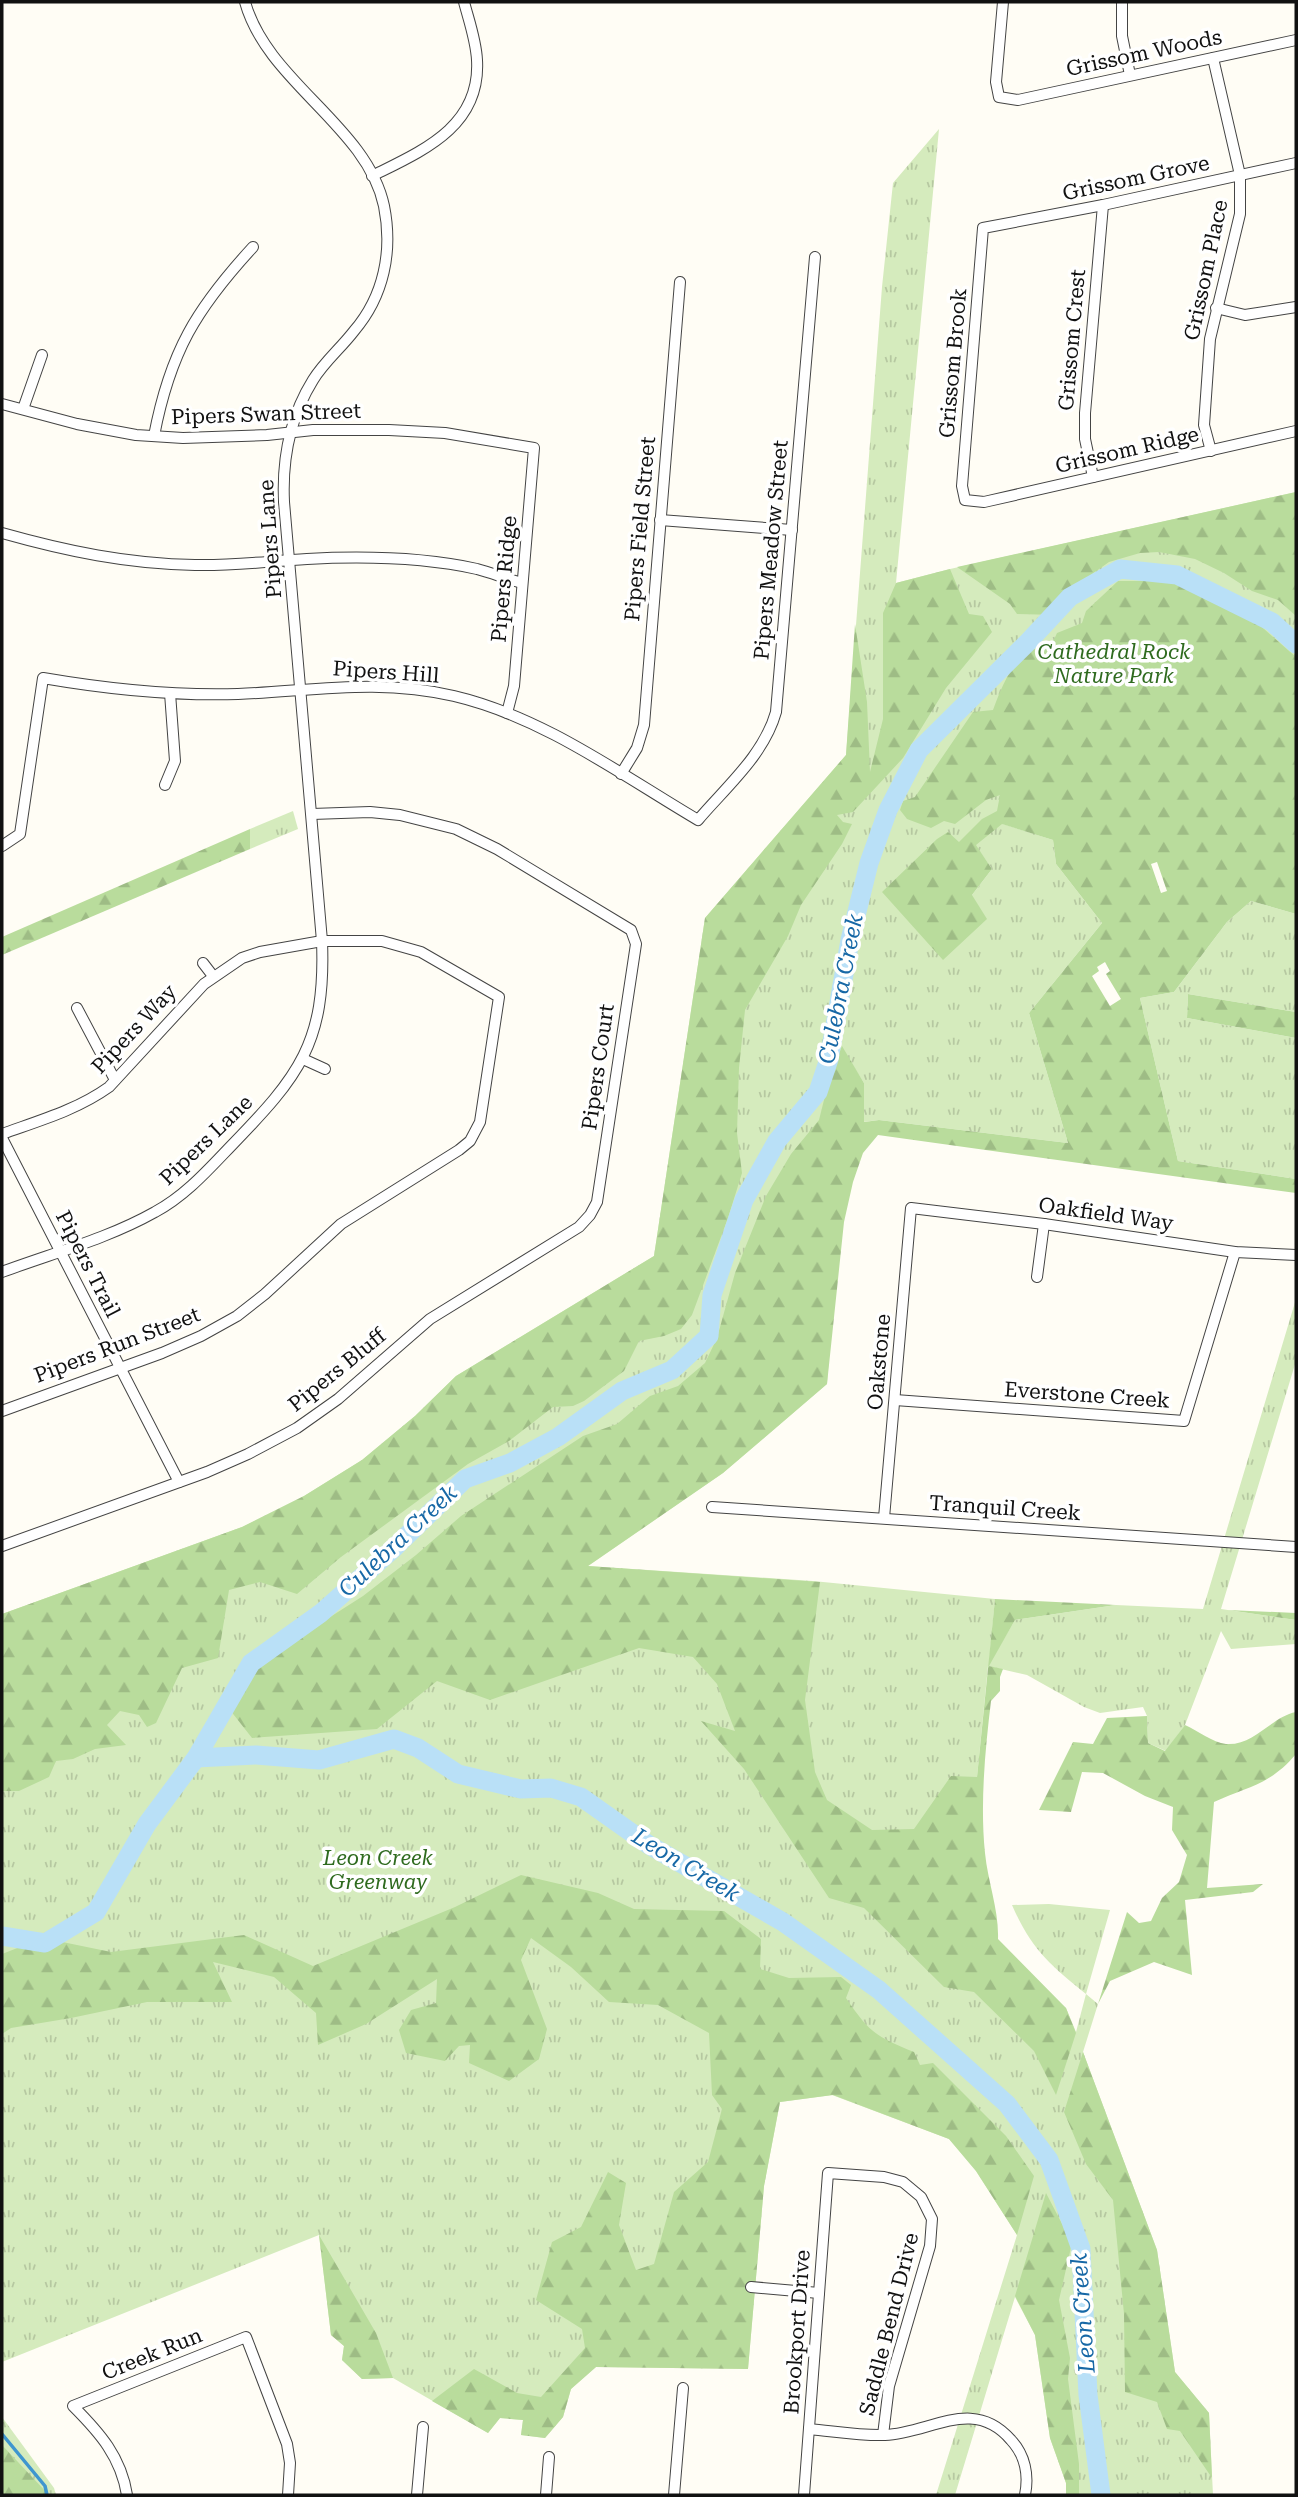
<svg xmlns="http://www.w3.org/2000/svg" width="1298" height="2497" font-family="'Roboto Serif',serif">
  <defs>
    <pattern id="grass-tufts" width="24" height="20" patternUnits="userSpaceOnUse" patternTransform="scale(1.75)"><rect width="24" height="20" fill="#d5ebbd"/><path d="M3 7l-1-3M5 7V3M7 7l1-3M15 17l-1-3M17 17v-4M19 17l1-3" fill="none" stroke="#b6c8a1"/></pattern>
    <pattern id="forest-firs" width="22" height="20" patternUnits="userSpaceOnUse" patternTransform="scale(1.75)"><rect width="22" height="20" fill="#b9dc9c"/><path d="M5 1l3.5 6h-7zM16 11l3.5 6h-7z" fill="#9ebc85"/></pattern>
  </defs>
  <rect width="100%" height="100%" fill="#fffdf5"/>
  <g fill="url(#grass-tufts)" fill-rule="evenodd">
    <path d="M939,129l-43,454 54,-14 346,-77v308l-293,24 50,16 3,24 46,59 -73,90 39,130 -189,-23 -16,2 1,-39 -14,-22 -23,323 -104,89 -135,93 225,15 182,18 -6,65 26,-44 101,-15 87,4 93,-310v62l-75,248 75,11v24l-65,5 -10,-18 -36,94 -19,26 -18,-8 -1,-27 -4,-9 -43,6 -16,-6 -57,-32 -39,-9 -26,263 104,79 10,24 10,-38c-36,-29 -55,-45 -74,-89l37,-1 61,6 -24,84 12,10 -15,48 74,198 18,122 34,41 4,82h-147v-12l-16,-45 -15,-103 -20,-38 -60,198h-19l81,-260 -41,-64 -27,-32 -117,-44 -52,7 -16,84 -16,183 -152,-2 -25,22 -8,28 -18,21 -24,-3 2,-15 -23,-2 -12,15 -95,-55 -31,1 -20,-19 2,-14 -13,-11 -12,-100 -317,127v-748l240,-87 62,-31 58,-36 53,-44 41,-40 198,-120 51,-338 141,-163 36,-468 11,-104zM976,846l16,23 -20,26z"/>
    <path d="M293,811l5,18 -48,20v-20z"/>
    <path d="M1251,901l45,13v98l-108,-18 -1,24 109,20v141l-118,-18 -38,-163 34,-6 53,-70z"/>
    <path d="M2,2417l52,71 2,7h-54z"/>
  </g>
  <g fill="url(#forest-firs)" fill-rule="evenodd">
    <path d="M1296,492v124l-18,-16 -26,-9 -28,-18 -29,-14 -36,-7 -19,1 -31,9 -31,22 -6,14 -14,17 -41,-1 -7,-10 -53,-37z"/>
    <path d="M950,569l19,45 14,2 9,16 -46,56 -43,70 -50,54 -16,3 6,7 9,2 -10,20 -41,61 -13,31 -43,74 -6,58 -2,65 5,40 -14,45 -36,97 -11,14 -17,7 -25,5 -15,30 -40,30 -11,5 -20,1 -44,34 -41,23 -127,93 -44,37 -37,-12 -31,8 -11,68 -36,10 -26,55 -9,4 -8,-12 -19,-4 -13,14 19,20 -31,4 -22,10 -17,2 -7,16 -30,14h-17v-177l240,-87 62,-31 58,-36 53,-44 41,-40 198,-120 51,-338 141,-163 9,-131 12,78 3,70 13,-53v-106l13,-30z"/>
    <path d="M1118,581h35l34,4 68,36 41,36v257l-45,-13 -24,21 -53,70 -34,6 38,163 118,18v14l-418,-58 -15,18 -10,29 -9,40 -17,162 -104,89 -135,93 232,16 -15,118 10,72 12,28 45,30 42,-1 37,-53 26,1 18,-178 121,6 -101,15 -26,46 14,3 -3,8v14l-9,10c-6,50 -11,103 -6,152 3,30 14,57 13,86l68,69 10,25 -20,62 -22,-44 -60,-59 -30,-5 -80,-79 -35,-10 -85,-129 -43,-48 34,10 -18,-47 -24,-27 -54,-9 -149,52 -53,-19 -60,48 -125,9 -22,-28 36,-52 97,-62 53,-41 45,-39 122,-80 34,-12 33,-28 28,-10 27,-23 12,-25 18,-65 31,-77 25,-42 28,-34 11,-44 12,-30 22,37v39l15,-2 189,23 -39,-130 73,-90 -46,-59 -3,-24 -51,-16 -26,21 16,24 -20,26 15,24 -44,41 -61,-68 55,-53 11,-7 11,10 23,-23 15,-8 3,-16 -14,5 -31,24 -11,-3 -13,7 -24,-9 -7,-9 3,-9 12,-4 58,-85 20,-2c7,-19 18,-48 36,-59 5,-3 16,-4 22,-5l6,-13 25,-10 4,-12zM1157,862l10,29 -6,2 -10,-29zM1105,962l5,9 -4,3 15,25 -11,7 -18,-30 7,-5 -2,-4z"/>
    <path d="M250,829v20l-248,106v-18z"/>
    <path d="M1188,994l108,18v26l-109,-20z"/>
    <path d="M1228,1610l68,3v7z"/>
    <path d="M1296,1712v42c-26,31 -47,32 -82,48l-7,86 56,-4 -10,8 -68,8 7,75 -38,-13 -44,19 -12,23 29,-92 12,11 12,-2 11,-23 17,-16 8,-27 -15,-25 1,-23 -28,-11 -42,-23 -21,-1 -11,40 -32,-2 34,-68 20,2 14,-26 40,-2 1,27 17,8 20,-26c12,5 28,18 41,19 28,2 45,-27 70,-32z"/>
    <path d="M521,1875l77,18 36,16 90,2 37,28 -1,30 29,9 52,-1 10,8 -5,13c24,35 29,38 68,54l6,13 13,-2 73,73 28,40 -17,59 -41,-64 -27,-32 -116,-44 -53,7 -16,84 -16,183 -152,-2 -25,22 -8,28 -18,21 -24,-3 2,-15 -23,-2 -12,15 -56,-32 42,-32 43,24 24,4 44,-49 -3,-19 -46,-29 16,-58 29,-15 27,-55 18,11 -7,42 17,45 18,-6 20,-72 34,-30 14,-53 -10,-14 -3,-62 -51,-28 -49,-3 -38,-35 -40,-29 -10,22 26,69 -8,30 -30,22 -40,-18 1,-18 -11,1 -14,15 -39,-8 -7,-23 12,-20 25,-7 1,-24 -71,45 -48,21 -2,-32 -42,-36 -61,-15 19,40h-85l-76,16 -60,10 -9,6v-80l41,-16 68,14 133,-17 69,31 142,-59z"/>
    <path d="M1083,2052l74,198 18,122 34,41 3,65 -32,-47 -13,-2 -10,-27 -32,-10 -1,-78 -11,-114 -27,-36 -22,-52z"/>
    <path d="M1046,2193l26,50 -13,57 11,58 -2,21 11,85v31h-13v-12l-16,-45 -15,-103 -20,-39z"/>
    <path d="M319,2235l57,98 17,45 -31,1 -20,-19 2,-14 -13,-11z"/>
    <path d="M2,2445l47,50h-47z"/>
  </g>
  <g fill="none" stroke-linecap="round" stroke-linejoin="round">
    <path stroke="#3f96cf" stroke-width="3.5" d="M2,2434l43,52 2,9"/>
    <g stroke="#b9e0f7" stroke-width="19">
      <path d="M196,1758l60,-3 63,5 75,-21 24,9 40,26 63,15 30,-1 30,9 68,48 134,77 96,68 128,114 42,56 32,89 7,146 13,100"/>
      <path d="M2,1936l43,7 51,-31 51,-88 49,-66 55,-95 70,-50 72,-64 72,-70 45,-16 48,-26 64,-46 50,-21 37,-34 3,-41 32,-95 33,-59 41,-49 11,-33 21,-119 19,-77 19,-53 31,-60 109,-108 42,-45 50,-28 57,6 95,47 24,22"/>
    </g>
    <g stroke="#444" stroke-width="12">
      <g id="minor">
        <path d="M1003,2l-7,80 3,15 19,3 278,-60"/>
        <path d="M1122,2v34l8,39"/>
        <path d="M1296,163l-193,42 -120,23 -21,258 3,14 19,2 312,-71"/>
        <path d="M372,176c50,-25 109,-49 105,-116 -1,-20 -8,-39 -13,-58"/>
        <path d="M1216,308l29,7 51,-8"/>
        <path d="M2,404l75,20 59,11 47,3 84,-3 46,-5h76l56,3 89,15 -20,238 -7,27"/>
        <path d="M23,409l19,-54"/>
        <path d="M154,436c16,-84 42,-127 99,-189"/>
        <path d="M1211,451l-7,-26 6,-86 30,-125v-39l-27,-117"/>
        <path d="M1093,477l-8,-38v-26l18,-208"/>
        <path d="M660,520l132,10"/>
        <path d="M2,533c64,18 126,31 193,32 38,1 75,-4 112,-6 56,-3 115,-2 170,10 15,4 30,10 45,14"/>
        <path d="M621,774l16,-26 7,-23 36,-443"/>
        <path d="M165,785l10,-24 -5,-68"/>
        <path d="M2,846l18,-12 23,-156c64,11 129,18 195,16 74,-3 141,-16 216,2 89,21 166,78 244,124 28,-33 66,-65 78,-108l39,-455"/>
        <path d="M203,963l10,13"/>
        <path d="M77,1008l38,72"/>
        <path d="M303,1059l22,10"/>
        <path d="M2,1134c36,-13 75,-24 107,-47l95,-103 38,-26 18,-6 62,-11h60l39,11 78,45 -19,125 -10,19 -11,9 -118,74 -76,70 -28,22 -36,20 -39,17 -160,58"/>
        <path d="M2,1138l177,344"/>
        <path d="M2,1272c51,-19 105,-33 153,-60 30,-16 53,-42 76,-66 68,-70 95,-103 91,-205l-38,-439c-2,-43 6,-85 29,-122 11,-18 28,-32 41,-49 30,-35 39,-80 30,-125 -17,-80 -117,-124 -139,-204"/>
        <path d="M1037,1277l7,-53"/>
        <path d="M895,1400l289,21 51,-169"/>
        <path d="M712,1507l584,40"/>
        <path d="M884,1518l27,-310 133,16 191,28 61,3"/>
        <path d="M2,1546l205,-74 41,-18 49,-26 41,-29 92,-80 149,-92 11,-12 7,-13 39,-258 -5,-14 -134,-81 -41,-20 -56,-14 -30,-3 -58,2"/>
        <path d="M751,2287l68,6"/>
        <path d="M809,2429c24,2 51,7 76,6 46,-2 88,-39 126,5 14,15 18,35 14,55"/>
        <path d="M127,2495c-6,-38 -27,-62 -54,-89l173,-69 41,107 3,19 -2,32"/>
        <path d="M417,2495l6,-68"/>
        <path d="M546,2495l3,-38"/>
        <path d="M674,2495l9,-107"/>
        <path d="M804,2495l24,-322 56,4 19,5 18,15 11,22 -2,27 -41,140 -6,49"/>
      </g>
    </g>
    <use href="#minor" stroke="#fff" stroke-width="10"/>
  </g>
  <g text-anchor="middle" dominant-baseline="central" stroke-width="7" stroke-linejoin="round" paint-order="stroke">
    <g font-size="21" fill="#111" stroke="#fff">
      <text transform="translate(1144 53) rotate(-12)">Grissom Woods</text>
      <text transform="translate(1136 178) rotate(-12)">Grissom Grove</text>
      <text transform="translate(1206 270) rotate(-78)">Grissom Place</text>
      <text transform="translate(1072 340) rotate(-85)">Grissom Crest</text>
      <text transform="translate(953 363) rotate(-85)">Grissom Brook</text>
      <text transform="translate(266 414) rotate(-2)">Pipers Swan Street</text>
      <text transform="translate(1127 450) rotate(-13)">Grissom Ridge</text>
      <text transform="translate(640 529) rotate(-85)">Pipers Field Street</text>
      <text transform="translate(270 539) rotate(-94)">Pipers Lane</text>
      <text transform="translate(771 550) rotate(-85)">Pipers Meadow Street</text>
      <text transform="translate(504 579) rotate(-85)">Pipers Ridge</text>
      <text transform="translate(386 672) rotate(4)">Pipers Hill</text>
      <text transform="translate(134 1029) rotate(-47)">Pipers Way</text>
      <text transform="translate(598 1067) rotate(-82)">Pipers Court</text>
      <text transform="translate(206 1140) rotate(-44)">Pipers Lane</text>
      <text transform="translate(1106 1214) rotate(8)">Oakfield Way</text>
      <text transform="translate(88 1264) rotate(63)">Pipers Trail</text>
      <text transform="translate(117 1345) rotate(-21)">Pipers Run Street</text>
      <text transform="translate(879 1362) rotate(-85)">Oakstone</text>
      <text transform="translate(337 1370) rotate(-39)">Pipers Bluff</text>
      <text transform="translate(1087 1395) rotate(4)">Everstone Creek</text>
      <text transform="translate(1005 1508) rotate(4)">Tranquil Creek</text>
      <text transform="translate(889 2324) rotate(-76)">Saddle Bend Drive</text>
      <text transform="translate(797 2332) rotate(-86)">Brookport Drive</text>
      <text transform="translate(152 2354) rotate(-22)">Creek Run</text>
    </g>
    <g font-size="21" font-style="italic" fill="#2f6b1f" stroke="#fff">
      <text x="1114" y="652">Cathedral Rock<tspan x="1114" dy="24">Nature Park</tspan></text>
      <text x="378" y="1858">Leon Creek<tspan x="378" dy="24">Greenway</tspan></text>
    </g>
    <g font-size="23" font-style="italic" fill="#1768a6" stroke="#fff">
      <text transform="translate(841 989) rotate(-79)">Culebra Creek</text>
      <text transform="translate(398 1541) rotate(-43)">Culebra Creek</text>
      <text transform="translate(686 1865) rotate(31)">Leon Creek</text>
      <text transform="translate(1083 2313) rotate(-94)">Leon Creek</text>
    </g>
  </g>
  <rect width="1298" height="2497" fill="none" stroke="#111111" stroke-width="7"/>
</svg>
